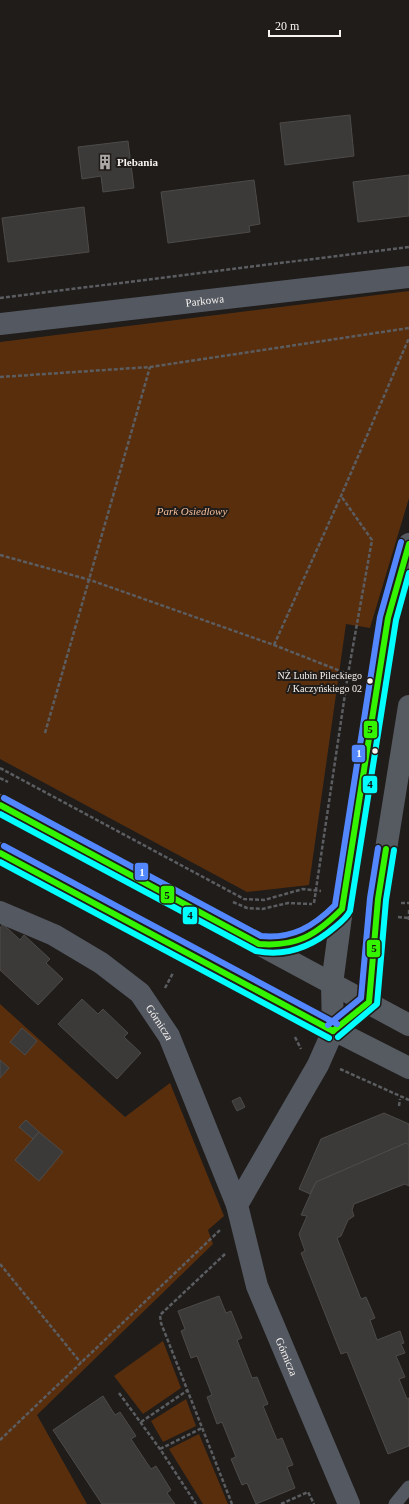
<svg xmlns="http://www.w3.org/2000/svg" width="409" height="1504" font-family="Georgia,serif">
  <rect width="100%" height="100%" fill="#1f1c1a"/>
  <g fill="#592e0d">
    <path d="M409,291v207l-39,130 -24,-4 -37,261 -62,7 -247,-133v-417z"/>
    <path d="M0,1004l125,113 45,-34 54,133 -16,14 5,14 -176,171 50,89h-87z"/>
    <path d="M163,1341l18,47 -38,26 -29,-38z"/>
    <path d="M186,1399l10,27 -33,16 -12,-21z"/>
    <path d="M199,1434l29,70h-25l-34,-55z"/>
  </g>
  <g fill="#3c3a38" stroke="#4d4b49">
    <path d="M350,115l4,41 -69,9 -5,-42z"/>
    <path d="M128,141l6,47 -31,4 -2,-16 -19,3 -4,-32z"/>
    <path d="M409,175v41l-51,6 -5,-40z"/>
    <path d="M254,180l6,44 -11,2 1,6 -82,11 -7,-51z"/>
    <path d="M84,207l5,45 -81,10 -6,-44z"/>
    <path d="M3,924l17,16 4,-5 26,24 -4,4 17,16 -25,26 -38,-35v-42z"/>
    <path d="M82,999l16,15 5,-5 25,24 -4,4 17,16 -24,26 -59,-55z"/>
    <path d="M22,1028l15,13 -12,14 -15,-13z"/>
    <path d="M0,1060l9,8 -9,10z"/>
    <path d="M240,1097l5,10 -8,4 -5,-10z"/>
    <path d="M384,1113l25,11v21l-3,-2 -90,39 -6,12 -11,-5 22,-50z"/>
    <path d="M26,1120l13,12 -6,7 -14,-12z"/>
    <path d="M39,1132l24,20 -24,29 -24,-21z"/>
    <path d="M406,1143l3,2v41l-4,-2 -51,20 -2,6 2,6 -6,4 -7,16 -4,2 24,61 5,-2 9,21 -5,2 7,20 23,-9 4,12 -3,1 4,9 -9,3 9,21 -6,2 8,20 2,-1v48l-21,8 -41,-102 -6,2 -40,-101 4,-2 -6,-17 8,-18 -6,-1 15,-33z"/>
    <path d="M219,1296l7,17 5,-2 11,27 -5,2 15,38 5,-1 11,27 -5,2 14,34 5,-2 11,27 -6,2 8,21 -39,16 -9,-21 -5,2 -11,-26 5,-2 -14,-35 -5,2 -10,-27 5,-2 -15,-39 -6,2 -10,-27 4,-2 -7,-18z"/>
    <path d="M103,1396l12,19 5,-3 16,24 -5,3 20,30 5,-3 15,24 -4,3 8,11h-73l-49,-74z"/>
  </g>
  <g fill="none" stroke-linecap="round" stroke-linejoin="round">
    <g stroke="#5b5d60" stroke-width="2.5" stroke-dasharray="4 2" stroke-linecap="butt">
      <path d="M0,298l409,-51"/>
      <path d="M0,377l150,-10 259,-39"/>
      <path d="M0,555l90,25 184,65 74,29 24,-134 -31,-44"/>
      <path d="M274,645l67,-149 68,-158"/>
      <path d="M45,733l105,-366"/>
      <path d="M0,768l244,131 20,1 39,-11 18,2"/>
      <path d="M0,778l8,4"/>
      <path d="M233,902l14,6 15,1 26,-6 24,1"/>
      <path d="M314,903l34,-229"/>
      <path d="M401,903h8"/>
      <path d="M409,910v10"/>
      <path d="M398,917l10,1"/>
      <path d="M165,988l8,-15"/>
      <path d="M295,1037l6,12"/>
      <path d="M340,1069l69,31"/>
      <path d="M399,1106l1,-7"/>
      <path d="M225,1254l-65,61 1,8 71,181"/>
      <path d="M0,1264l81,99"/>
      <path d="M119,1393l41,56 36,55"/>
      <path d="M141,1422l47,-32"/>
      <path d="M0,1440l220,-210"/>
      <path d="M160,1449l42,-21"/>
      <path d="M281,1504l27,-12 6,12"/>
    </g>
    <path stroke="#545860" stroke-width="13" d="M395,1504l14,-17"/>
    <g stroke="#545860" stroke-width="22">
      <path id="s1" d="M0,324l409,-47"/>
      <path id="s2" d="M0,912l54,23 47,28 39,30 29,43 68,169"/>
      <path id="s3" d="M333,1031l-15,34 -81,140 20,81 92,218"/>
    </g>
    <g stroke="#565b62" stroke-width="22">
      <path d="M0,805l409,220"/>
      <path d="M0,853l239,129 170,86"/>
      <path d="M259,944c37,5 58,-10 83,-35"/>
      <path d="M333,1031l-1,-47 10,-75 46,-291 21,-74"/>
      <path d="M333,1031l36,-29 9,-103 31,-193"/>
    </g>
    <g stroke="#201c19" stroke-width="9">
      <g id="bus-1">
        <path d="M0,805l259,139c38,3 57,-9 83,-35l46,-291 21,-74"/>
        <path d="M0,853l333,178"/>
        <path d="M333,1031l36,-29 9,-103 8,-50"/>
      </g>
    </g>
    <g stroke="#201c19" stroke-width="9">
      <g id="bus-2">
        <path d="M0,814l256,137c30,6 57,-5 79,-24 5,-4 12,-10 15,-16l46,-291 13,-47"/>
        <path d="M0,862l329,176"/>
        <path d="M338,1037l39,-33 9,-104 8,-50"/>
      </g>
    </g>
    <g stroke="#201c19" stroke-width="9">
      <g id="bus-3">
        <path d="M4,798l257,138c31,3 52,-9 74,-31l45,-288 21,-75"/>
        <path d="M4,846l333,178"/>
        <path d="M328,1025l33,-27 9,-100 8,-50"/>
      </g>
    </g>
    <use href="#bus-1" stroke="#33f500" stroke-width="6"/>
    <use href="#bus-2" stroke="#0ff" stroke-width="6"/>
    <use href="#bus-3" stroke="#5387ff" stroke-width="6"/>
  </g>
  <defs>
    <g id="building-bare" transform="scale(1.2)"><path d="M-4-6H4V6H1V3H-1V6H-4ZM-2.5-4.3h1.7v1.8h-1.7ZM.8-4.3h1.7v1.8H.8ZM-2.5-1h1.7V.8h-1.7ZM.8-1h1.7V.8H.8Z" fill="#aba8a6" stroke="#201c19" stroke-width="2.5" paint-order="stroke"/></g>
  </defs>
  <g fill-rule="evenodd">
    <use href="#building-bare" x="105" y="162"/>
  </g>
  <g fill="#f7f4f2" stroke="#201c19" stroke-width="1.5">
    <circle cx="370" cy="681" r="3.5"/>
    <circle cx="375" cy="751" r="3.5"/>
  </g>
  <g text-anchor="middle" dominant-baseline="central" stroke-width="4" stroke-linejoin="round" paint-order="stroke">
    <g font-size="10" fill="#f7f4f2" stroke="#201c19" text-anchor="end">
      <text x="362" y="675">NŻ Lubin Pileckiego<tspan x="362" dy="13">/ Kaczyńskiego 02</tspan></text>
    </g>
    <g font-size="11" font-weight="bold" fill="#f7f4f2" stroke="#201c19" text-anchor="start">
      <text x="117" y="162">Plebania</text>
    </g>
    <g font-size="11" fill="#f7f4f2" stroke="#201c19">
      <text stroke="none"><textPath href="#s1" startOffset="206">Parkowa</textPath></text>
      <text stroke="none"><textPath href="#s2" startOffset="198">Górnicza</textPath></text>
      <text stroke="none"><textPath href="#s3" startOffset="359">Górnicza</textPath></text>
    </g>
    <g font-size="11" font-style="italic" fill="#f5be9a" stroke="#201c19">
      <text x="192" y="511">Park Osiedlowy</text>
    </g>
  </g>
  <g stroke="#201c19" stroke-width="1.5">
    <rect x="363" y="720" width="15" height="19" rx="4" fill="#33f500"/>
    <rect x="351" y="744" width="15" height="19" rx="4" fill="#5387ff"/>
    <rect x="362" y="775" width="16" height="19" rx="4" fill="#0ff"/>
    <rect x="134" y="862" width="15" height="19" rx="4" fill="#5387ff"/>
    <rect x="160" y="885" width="15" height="19" rx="4" fill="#33f500"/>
    <rect x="182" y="906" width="16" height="19" rx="4" fill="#0ff"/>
    <rect x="366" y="939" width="15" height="19" rx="4" fill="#33f500"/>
  </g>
  <g font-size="11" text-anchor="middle" font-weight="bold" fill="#fff">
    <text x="359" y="757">1</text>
    <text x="142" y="876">1</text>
  </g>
  <g font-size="11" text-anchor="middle" font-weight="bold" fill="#111">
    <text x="370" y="733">5</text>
    <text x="370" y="788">4</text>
    <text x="167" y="899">5</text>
    <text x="190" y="919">4</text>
    <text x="374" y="952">5</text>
  </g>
  <path d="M269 30v6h71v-6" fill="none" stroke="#f7f4f2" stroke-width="2"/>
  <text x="275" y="30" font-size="12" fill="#f7f4f2" stroke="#201c19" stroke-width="3" paint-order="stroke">20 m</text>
</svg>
